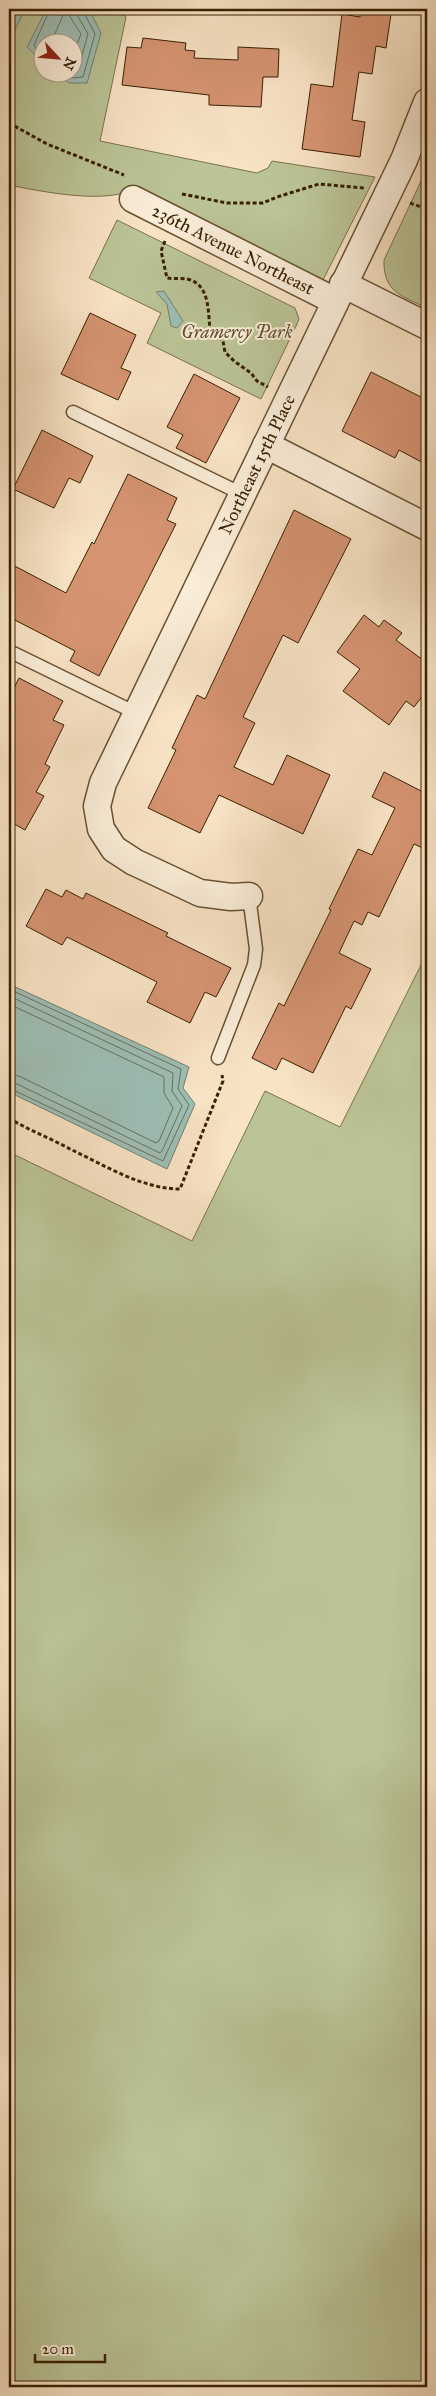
<svg xmlns="http://www.w3.org/2000/svg" width="436" height="2396" font-family="'IM FELL Great Primer',serif">
  <rect width="100%" height="100%" fill="#f8e3c5"/>
  <filter id="stains"><feTurbulence type="fractalNoise" baseFrequency=".004" numOctaves="4"/><feColorMatrix values="0 0 0 0 .2 0 0 0 0 .09 0 0 0 0 .02 0 0 0 .5 -.17"/></filter>
  <radialGradient id="worn" r=".72"><stop offset=".6" stop-color="#630" stop-opacity="0"/><stop offset="1" stop-color="#630" stop-opacity=".3"/></radialGradient>
  <g fill="#bbc496" stroke="#7a724b" fill-rule="evenodd">
    <path d="M9,9h105l12,8 -26,124 157,32 11,-5 4,-7 103,16 -52,103 -187,-93c-25,19 -97,4 -127,-2zM42,42h30v30h-30z"/>
    <path d="M423,177l4,1v130c-25,-12 -44,-16 -43,-48z"/>
    <path d="M117,220l178,88 4,11 -2,5 -36,75 -114,-56 14,-30 -72,-35z"/>
    <path d="M427,953v1434h-418v-1235l183,89 73,-150 75,36z"/>
  </g>
  <g fill="#9dbeb5" stroke="#757f6d">
    <path d="M9,9h16l-16,33z"/>
    <path d="M44,9h41l8,8 8,16 -14,50h-17l-8,-4 -1,-6 11,-1v-30h-30v14l-8,-2 -7,-7 19,-37z"/>
    <path d="M164,291l19,30 -6,7 -6,-2 -4,-22 -11,-12z"/>
    <path d="M9,984l180,83 -6,21 12,16 -28,65 -158,-77z"/>
  </g>
  <g fill="none" stroke-linecap="round" stroke-linejoin="round">
    <g stroke="#6a6f5a" stroke-width="1">
      <path d="M55,42l-2,-4 11,-25 3,-1 14,22 -9,23"/>
      <path d="M42,51l-6,-2 -2,-4 16,-36"/>
      <path d="M72,71l6,-1 10,-36 -11,-19 -1,-6"/>
      <path d="M66,72l5,6 12,-1 12,-43 -13,-25"/>
      <path d="M9,989l172,80 -3,20 11,16 -26,56 -154,-73"/>
      <path d="M9,996l164,77 -1,18 10,15 -20,45 -2,2 -145,-70 -6,-1"/>
      <path d="M9,1004l155,73v16l9,15 -14,33 -3,2 -137,-67 -10,-2"/>
    </g>
  </g>
  <g fill="#d59372" stroke="#382000">
    <path d="M360,10l31,4 -5,34 -10,-2 -4,28 -13,-2 -7,48 13,2 -5,35 -58,-8 9,-65 22,3 9,-73 18,3z"/>
    <path d="M143,38l43,5 -1,7 10,1 -1,7 44,2v-13l41,2 -1,28h-15l-2,30 -52,-2v-10l-87,-10 5,-38 14,1z"/>
    <path d="M90,313l46,22 -15,33 10,4 -13,28 -57,-26z"/>
    <path d="M371,372l56,28v65l-28,-15 -4,8 -53,-27z"/>
    <path d="M194,374l46,24 -34,65 -30,-15 7,-13 -16,-8z"/>
    <path d="M42,430l51,26 -13,27 -11,-5 -15,30 -41,-19z"/>
    <path d="M128,474l49,24 -10,22 9,4 -77,152 -29,-15 5,-10 -66,-34v-54l57,30 26,-51 2,2z"/>
    <path d="M294,510l57,29 -53,104 -15,-8 -40,82 12,6 -21,44 39,18 14,-30 43,20 -27,59 -84,-39 -19,38 -52,-25 28,-58 -4,-2 25,-53 8,4z"/>
    <path d="M364,615l15,12 5,-7 18,13 -6,7 31,23v27l-13,17 -8,-6 -17,24 -46,-34 17,-22 -23,-17z"/>
    <path d="M19,678l44,23 -10,19 11,5 -19,39 5,3 -14,25 8,4 -19,34 -16,-9v-123z"/>
    <path d="M384,772l43,22v56l-13,-6 -35,73 -11,-5 -6,13 -8,-4 -15,32 32,16 -20,40 -5,-3 -33,67 -31,-15 -6,12 -24,-12 27,-55 5,3 47,-96 -2,-1 29,-60 14,6 23,-47 -23,-11z"/>
    <path d="M46,889l16,8 4,-7 17,9 3,-6 82,40 -2,3 65,32 -15,29 -11,-5 -15,31 -43,-21 10,-20 -90,-45 -5,8 -36,-19z"/>
  </g>
  <g fill="none" stroke-linecap="round" stroke-linejoin="round">
    <g stroke="#685131" stroke-width="15">
      <g id="lane">
        <path d="M73,412l169,82"/>
        <path d="M9,651l127,62"/>
        <path d="M218,1058l36,-93 2,-16 -7,-53"/>
      </g>
    </g>
    <g stroke="#685131" stroke-width="29">
      <g id="street">
        <path id="s1" d="M133,199l202,102"/>
        <path d="M343,284l84,42"/>
        <path d="M266,445l161,82"/>
        <path id="s2" d="M249,896l-18,1 -31,-4 -66,-31 -20,-13 -13,-20 -4,-23 6,-23 301,-623 23,-58"/>
      </g>
    </g>
    <g stroke="#382000" stroke-width="3" stroke-dasharray="4 2.5" stroke-linecap="butt">
      <path d="M9,123l38,21 77,31"/>
      <path d="M182,194l45,9h36l14,-6 42,-13 45,4"/>
      <path d="M410,203l17,6"/>
      <path d="M165,241l-4,10 6,27c6,1 13,0 20,1 23,5 21,32 23,51l13,11 2,11 9,9 17,12 6,8 11,6"/>
      <path d="M9,1118c19,12 41,20 61,31 34,16 72,40 110,40l43,-108 -1,-6"/>
    </g>
    <use href="#lane" stroke="#faedd9" stroke-width="12"/>
    <use href="#street" stroke="#faedd9" stroke-width="26"/>
  </g>
  <g text-anchor="middle" dominant-baseline="central" stroke-width="4" stroke-linejoin="round" paint-order="stroke">
    <g font-size="18" fill="#382000" stroke="#faedd9">
      <text stroke="none"><textPath href="#s1" startOffset="112">236th Avenue Northeast</textPath></text>
      <text stroke="none"><textPath href="#s2" startOffset="571">Northeast 15th Place</textPath></text>
    </g>
    <g font-size="18" font-style="italic" fill="#5f512d" stroke="#faedd9">
      <text x="237" y="332">Gramercy Park</text>
    </g>
  </g>
  <rect width="436" height="2396" fill="none" stroke="#f8e3c5" stroke-width="30"/>
  <rect x="10" y="10" width="416" height="2376" fill="none" stroke="#382000" stroke-width="2.5"/>
  <rect x="15" y="15" width="406" height="2366" fill="none" stroke="#382000"/>
  <g transform="translate(58 58) rotate(116)"><circle r="24" fill="#faedd9" stroke="#ac9b82"/>
  <path d="M0-4L9 19L0 12L-9 19Z" fill="#8f2418"/>
  <text y="-8" font-size="14" font-weight="bold" text-anchor="middle" fill="#382000">N</text>
  </g>
  <path d="M35 2354v8h70v-8" fill="none" stroke="#382000" stroke-width="2.5"/>
  <text x="42" y="2354" font-size="15" fill="#382000" stroke="#faedd9" stroke-width="4" paint-order="stroke">20 m</text>
  <rect width="100%" height="100%" filter="url(#stains)"/>
  <rect width="100%" height="100%" fill="url(#worn)"/>
</svg>
